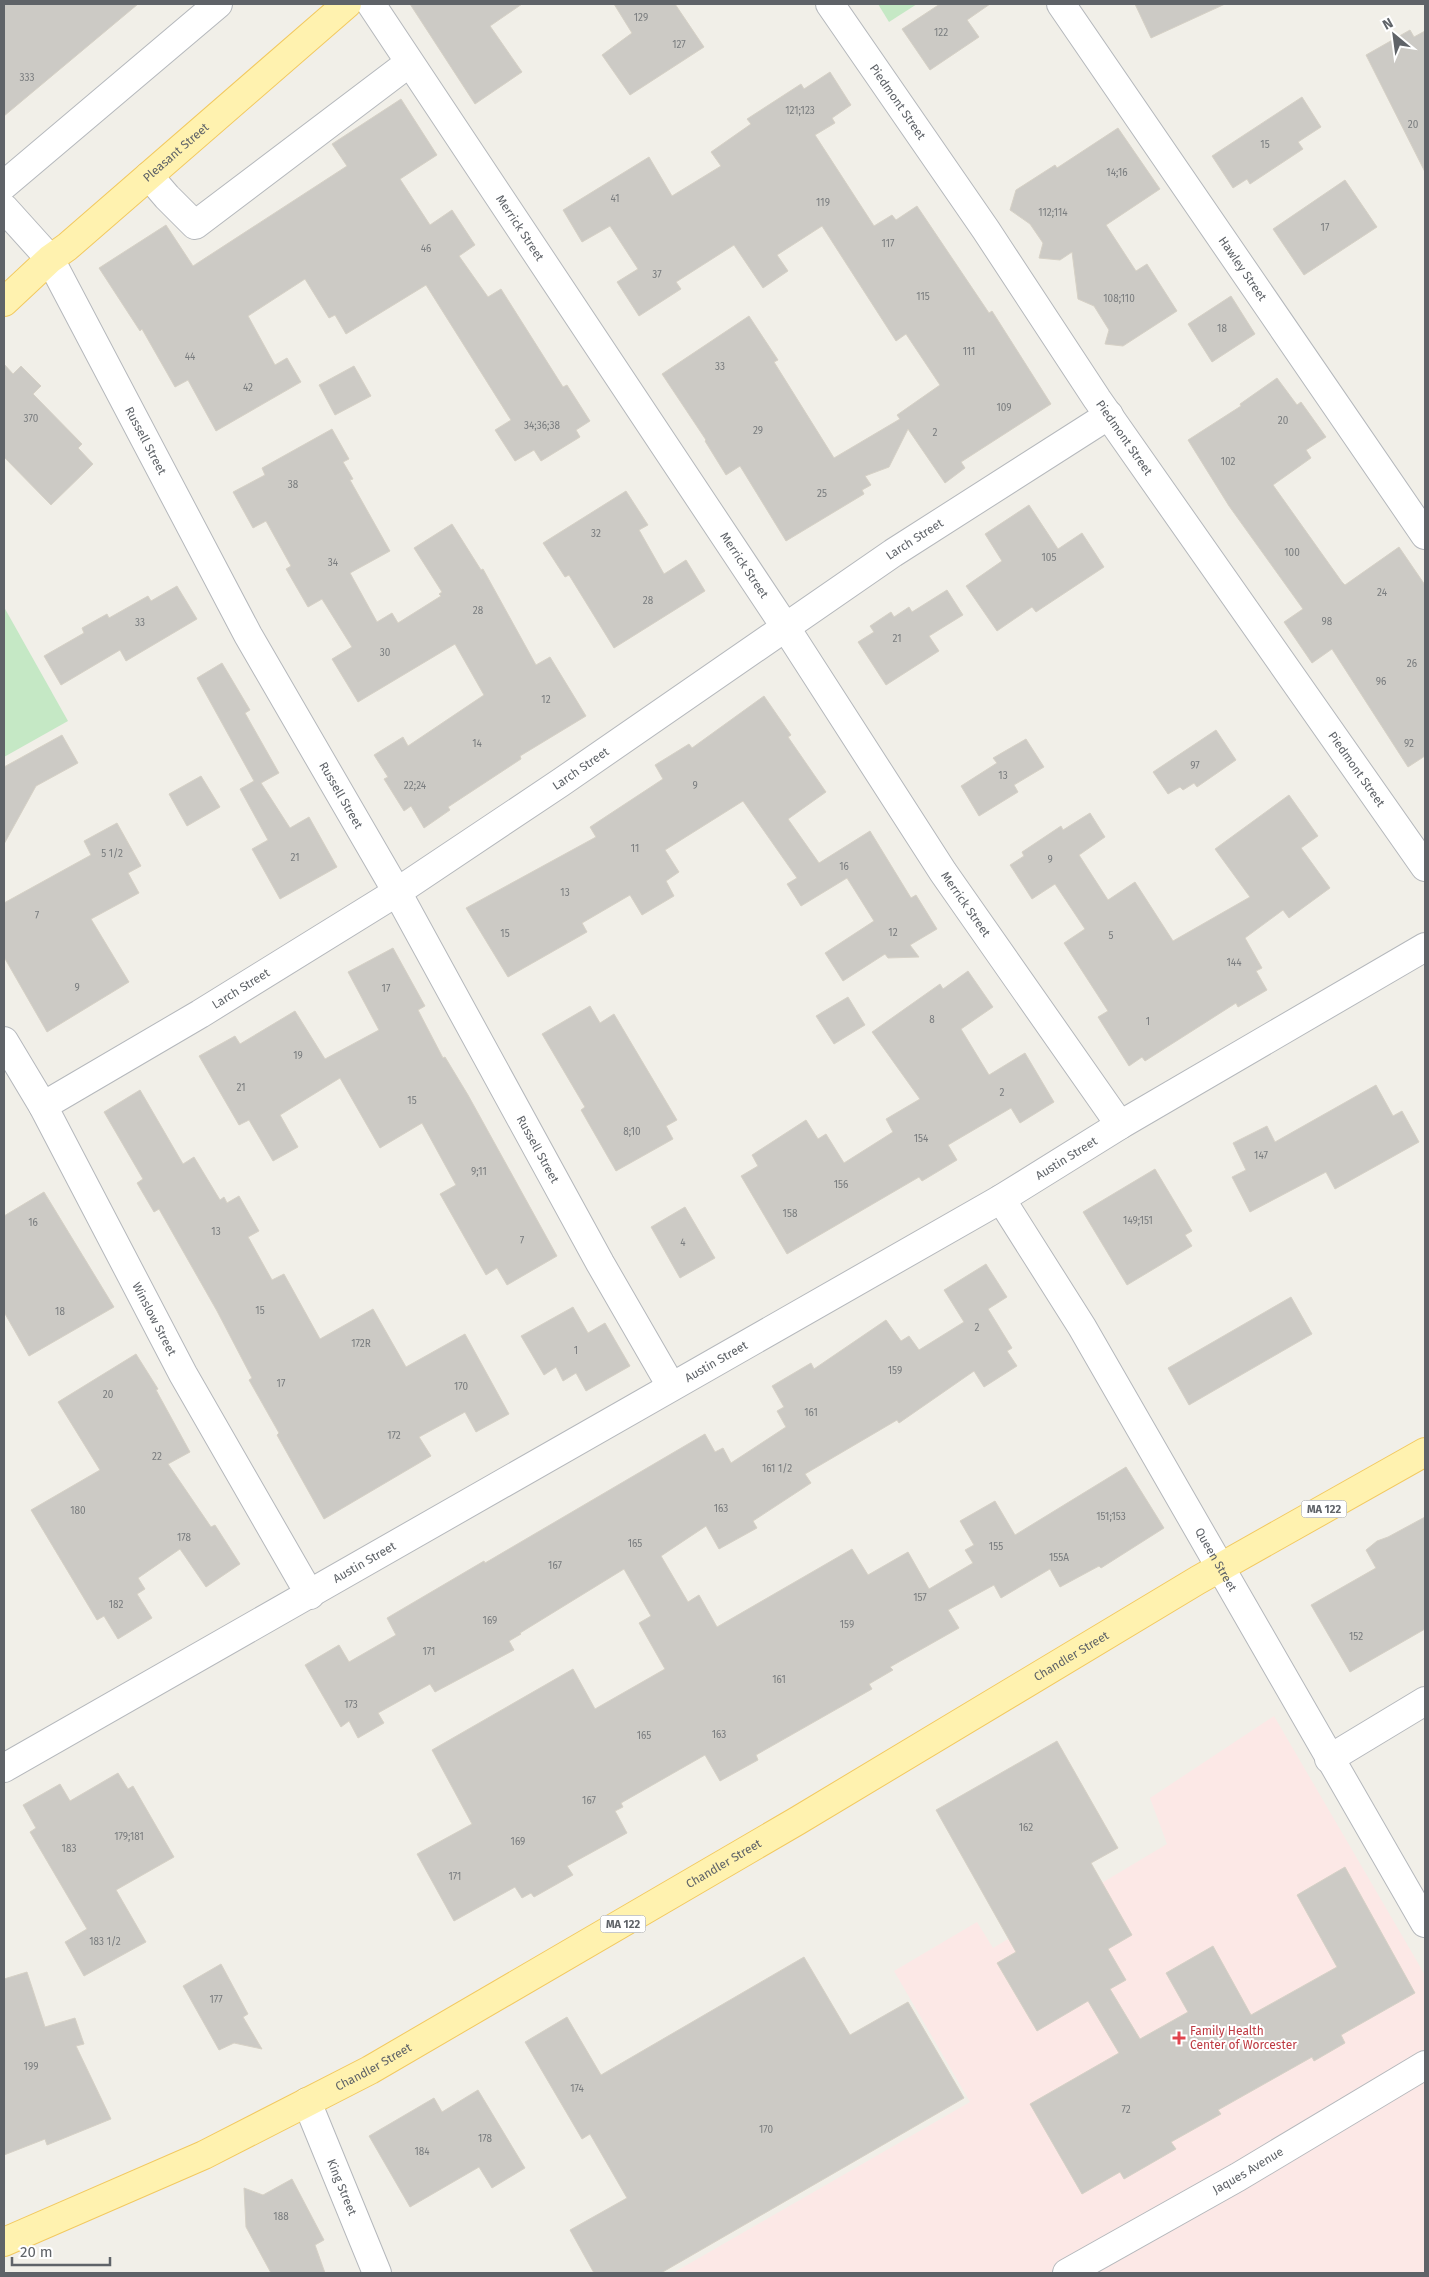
<svg xmlns="http://www.w3.org/2000/svg" width="1429" height="2277" font-family="'Fira Sans',sans-serif">
  <rect width="100%" height="100%" fill="#f1efe8"/>
  <path fill="#fce8e6" d="M1274,1716l151,259v298h-752l297,-171 -76,-131 83,-49 16,26 174,-104 -17,-46z"/>
  <g fill="#c5e8c5">
    <path d="M878,4h39l-28,18z"/>
    <path d="M4,607l64,114 -64,36z"/>
  </g>
  <g fill="#cccac5" stroke="#d6d1c6">
    <path d="M4,4h134l-134,112z"/>
    <path d="M410,4h112l-32,22 32,46 -47,32z"/>
    <path d="M614,4h61l29,43 -74,48 -28,-40 30,-22z"/>
    <path d="M940,4h50l-23,16 12,17 -49,33 -28,-41z"/>
    <path d="M1135,4h90l-74,34z"/>
    <path d="M1410,30l4,7 11,-6v141l-59,-117z"/>
    <path d="M830,72l21,33 -19,13 3,5 -20,12 59,91 18,-11 4,5 21,-14 72,107 3,-2 59,93 -90,58 4,6 -20,15 -37,-54 -19,38 -24,9 6,9 -9,5 2,4 -78,47 -46,-75 -14,9 -21,-34 1,-1 -44,-66 87,-58 29,44 -4,2 60,96 66,-39 -3,-4 43,-30 -34,-51 -10,7 -74,-115 -45,29 11,16 -25,17 -29,-43 -58,37 5,7 -42,27 -22,-34 21,-13 -28,-43 -28,16 -19,-32 86,-53 23,39 49,-30 -10,-14 40,-28 -4,-5 54,-35 3,5z"/>
    <path d="M1302,97l19,30 -23,15 5,7 -53,35 -3,-5 -14,9 -21,-32z"/>
    <path d="M401,99l36,56 -37,24 30,46 22,-15 23,35 -16,11 29,41 13,-8 62,98 4,-2 23,36 -14,9 4,7 -39,24 -7,-11 -19,11 -20,-31 16,-10 -85,-135 -80,49 -11,-19 -6,3 -24,-39 -57,37 27,49 12,-7 14,24 -85,49 -28,-51 -13,7 -33,-58 -2,2 -41,-63 67,-43 27,41 154,-100 -15,-22z"/>
    <path d="M1118,128l42,61 -54,36 30,46 11,-7 30,47 -54,35 -18,-2 4,-14 -15,-24 -16,-7 -6,-47 -12,8 -21,-2 4,-15 -13,-19 -20,-14 6,-20 39,-25 2,3z"/>
    <path d="M1345,180l32,47 -73,48 -31,-46z"/>
    <path d="M1231,296l24,38 -43,28 -24,-38z"/>
    <path d="M4,364l9,10 8,-8 20,20 -8,8 49,50 -4,4 15,16 -42,41 -47,-48z"/>
    <path d="M354,366l17,30 -36,19 -16,-30z"/>
    <path d="M1277,378l20,27 4,-3 25,35 -20,13 5,8 -38,27 69,97 3,3 54,-38 26,38v171l-17,11 -76,-118 -20,14 -28,-41 19,-13 -74,-103 -41,-66 53,-34 -1,-2z"/>
    <path d="M332,429l17,30 -6,3 10,17 -3,1 40,71 -40,22 27,49 15,-9 6,10 43,-27 -2,-2 3,-2 -28,-44 38,-24 29,46 2,-1 53,96 14,-8 36,59 -66,40 1,3 -73,48 2,3 -26,18 -13,-22 -7,5 -20,-32 4,-2 -14,-22 29,-18 5,9 76,-51 -29,-51 -97,58 -26,-43 20,-12 -30,-48 -14,8 -22,-38 5,-3 -25,-45 -13,7 -20,-36 32,-17 -3,-7z"/>
    <path d="M626,491l22,34 -9,5 25,44 22,-14 19,31 -91,57 -45,-73 -4,2 -22,-34z"/>
    <path d="M1029,505l29,44 24,-16 22,34 -68,45 -4,-5 -35,24 -31,-45 36,-25 -17,-27z"/>
    <path d="M177,586l20,33 -71,42 -6,-11 -59,35 -17,-29 40,-23 -2,-5 25,-14 2,4 39,-22 3,5z"/>
    <path d="M947,590l16,25 -34,21 10,15 -53,34 -28,-43 16,-10 -4,-6 21,-14 3,5 15,-10 3,5z"/>
    <path d="M222,663l28,47 -5,3 34,60 -18,10 29,45 19,-11 28,50 -57,32 -28,-50 16,-9 -28,-51 14,-8 -57,-103z"/>
    <path d="M764,696l27,39 -3,2 38,55 -38,27 31,44 51,-32 41,67 5,-3 21,34 -27,16 9,12 -31,1 -3,-4 -42,27 -18,-28 49,-32 -27,-43 -46,28 -14,-22 10,-6 -54,-77 -78,49 14,22 -13,9 8,15 -32,19 -12,-20 -48,28 5,9 -79,45 -42,-69 130,-71 -6,-10 73,-48 -8,-14 34,-21 3,4z"/>
    <path d="M1216,730l20,30 -39,27 -3,-4 -11,7 -3,-3 -12,7 -15,-22z"/>
    <path d="M62,735l16,28 -42,23 -32,58v-77z"/>
    <path d="M1026,739l18,28 -30,18 4,7 -39,24 -18,-30 36,-23 -4,-5z"/>
    <path d="M201,776l19,31 -33,19 -18,-32z"/>
    <path d="M1289,795l29,41 -17,12 29,40 -41,30 -6,-8 -38,28 17,30 -6,3 11,19 -29,17 -2,-4 -91,58 -3,-4 -13,9 -31,-49 10,-6 -44,-68 21,-14 -30,-45 -23,15 -22,-34 14,-9 -2,-4 39,-26 2,4 27,-17 15,24 -26,18 29,45 27,-18 38,59 77,-44 -35,-48z"/>
    <path d="M117,823l24,43 -13,7 11,20 -48,26 38,63 -82,50 -43,-75v-54l87,-48 -7,-14z"/>
    <path d="M393,948l32,58 -7,4 25,48 2,-1 23,38 89,161 -50,29 -10,-17 -11,7 -46,-81 16,-9 -34,-62 -42,25 -40,-70 -60,37 18,32 -25,14 -24,-41 -10,5 -40,-69 36,-20 5,8 55,-33 30,48 54,-29 -31,-58z"/>
    <path d="M968,971l25,36 -32,22 28,46 36,-22 29,49 -34,21 -9,-15 -63,37 9,15 -35,21 -3,-4 -132,77 -46,-78 17,-10 -6,-11 54,-35 12,19 8,-5 18,29 49,-31 -7,-13 34,-20 -48,-67 68,-48 3,5z"/>
    <path d="M848,997l17,28 -31,19 -18,-28z"/>
    <path d="M590,1006l10,17 14,-9 63,106 -11,6 7,13 -57,32 -35,-61 4,-3 -43,-73z"/>
    <path d="M1376,1085l17,31 9,-5 17,31 -84,47 -9,-17 -76,40 -18,-35 14,-7 -13,-27 34,-17 8,16z"/>
    <path d="M140,1090l43,74 11,-7 26,43 4,-3 3,6 12,-7 20,35 -11,6 24,43 12,-6 36,65 53,-30 33,58 59,-33 44,80 -33,18 -11,-20 -46,25 12,19 -107,63 -47,-84 2,-2 -30,-53 3,-2 -35,-67 -58,-102 -5,3 -17,-29 6,-4 -39,-67z"/>
    <path d="M1155,1169l37,62 -7,4 7,11 -65,39 -44,-73z"/>
    <path d="M44,1192l70,115 -85,49 -25,-44v-96z"/>
    <path d="M685,1207l30,51 -35,20 -29,-51z"/>
    <path d="M986,1264l21,33 -19,12 24,39 -5,3 10,15 -33,21 -10,-16 -75,52 -2,-3 -92,54 6,9 -58,38 4,7 -38,21 -13,-23 -45,30 27,46 11,-7 18,32 135,-78 16,26 40,-23 21,37 44,-26 -8,-13 9,-5 -14,-24 35,-20 20,34 111,-68 38,61 -63,40 -2,-2 -39,21 -10,-18 -49,29 -7,-13 -46,25 11,18 -69,39 3,3 -24,14 3,5 -116,66 2,5 -38,21 -15,-26 -84,48 2,4 -8,4 12,22 -60,33 6,9 -39,22 -3,-4 -9,5 -7,-11 -61,34 -37,-67 55,-30 -40,-74 141,-81 22,40 70,-40 -26,-46 12,-7 -27,-47 -104,64 1,1 -12,7 5,9 -79,42 -5,-8 -52,29 6,10 -26,15 -9,-17 -8,6 -36,-62 34,-20 10,17 47,-27 -9,-17 97,-57 1,2 220,-129 10,18 8,-4 8,15 55,-36 -9,-16 7,-4 -12,-21 39,-23 3,6 72,-49 15,21 8,-5 10,14 45,-28 -20,-32z"/>
    <path d="M1291,1297l21,37 -123,71 -21,-37z"/>
    <path d="M573,1307l15,26 17,-10 25,43 -44,25 -10,-18 -13,8 -7,-14 -12,8 -23,-39z"/>
    <path d="M136,1354l22,35 -2,1 34,62 -22,12 43,63 4,-2 25,39 -34,23 -26,-38 -42,29 7,11 -8,5 15,24 -34,21 -14,-23 -7,4 -66,-110 69,-40 -42,-68z"/>
    <path d="M1425,1517v112l-75,43 -39,-67 65,-37 -10,-18 11,-9 11,-4z"/>
    <path d="M1057,1741l61,107 -27,15 41,72 -24,14 18,31 -16,9 30,50 48,-27 -22,-39 47,-27 38,69 86,-48 -40,-72 48,-28 70,126 -74,42 4,8 -31,18 -2,-4 -94,53 3,4 -50,28 5,7 -52,30 -4,-7 -38,22 -52,-90 89,-51 -31,-52 -51,30 -40,-68 19,-11 -80,-142z"/>
    <path d="M118,1773l10,16 5,-3 41,71 -58,33 30,52 -62,34 -19,-34 22,-13 -57,-97 6,-4 -13,-23 37,-21 10,17z"/>
    <path d="M804,1957l46,78 58,-33 56,96 -303,175h-67l-24,-43 57,-32 -37,-64 -8,5 -57,-97 42,-25 34,58z"/>
    <path d="M221,1964l27,50 -5,3 19,32 -28,-6 -15,7 -36,-64z"/>
    <path d="M27,1972l18,55 30,-9 9,26 -8,2 35,73 -64,26 -2,-6 -41,16v-176z"/>
    <path d="M478,2090l47,78 -33,20 -13,-21 -69,40 -41,-71 65,-38 8,14z"/>
    <path d="M292,2179l32,61 -9,5 10,28h-54l-25,-46 -2,-39 19,7z"/>
  </g>
  <g fill="none" stroke-linecap="round" stroke-linejoin="round">
    <g stroke="#b5b8bc" stroke-width="30">
      <g id="minor">
        <path id="s1" d="M371,4l415,624 157,244 177,253"/>
        <path id="s2" d="M830,4l156,226 111,169 328,468"/>
        <path id="s3" d="M1061,4l364,531"/>
        <path d="M149,176l18,21 28,28 214,-162"/>
        <path d="M4,185l214,-181"/>
        <path id="s4" d="M4,208l46,51 198,376 149,257 203,371 71,123"/>
        <path id="s5" d="M4,1041l39,65 140,268 127,221"/>
        <path id="s6" d="M43,1106l157,-92 197,-122 163,-109 333,-230 216,-138"/>
        <path id="s7" d="M1001,1199l81,128 343,596"/>
        <path d="M1329,1759l96,-58"/>
        <path id="s8" d="M4,1768l997,-569 119,-74 305,-178"/>
        <path id="s9" d="M307,2102l70,171"/>
        <path id="s10" d="M1067,2273l171,-96 187,-112"/>
      </g>
    </g>
    <g stroke="#f2c960" stroke-width="30">
      <g id="major">
        <path id="s11" d="M4,302l46,-43 17,-12 280,-243"/>
        <path id="s12" d="M4,2242l200,-87 166,-85 427,-249 401,-241 227,-128"/>
      </g>
    </g>
    <use href="#minor" stroke="#fff" stroke-width="28"/>
    <use href="#major" stroke="#fff2af" stroke-width="28"/>
  </g>
  <path fill="#e0444e" stroke="#fff" stroke-width="2" d="M1176.5 2030.5h5v5h5v5h-5v5h-5v-5h-5v-5h5z"/>
  <g text-anchor="middle" dominant-baseline="central" stroke-width="4" stroke-linejoin="round" paint-order="stroke">
    <g font-size="10" fill="#7a7d7f">
      <text x="641" y="18">129</text>
      <text x="941" y="33">122</text>
      <text x="679" y="45">127</text>
      <text x="27" y="78">333</text>
      <text x="800" y="111">121;123</text>
      <text x="1413" y="125">20</text>
      <text x="1265" y="145">15</text>
      <text x="1117" y="173">14;16</text>
      <text x="615" y="199">41</text>
      <text x="823" y="203">119</text>
      <text x="1053" y="213">112;114</text>
      <text x="1325" y="228">17</text>
      <text x="888" y="244">117</text>
      <text x="426" y="249">46</text>
      <text x="657" y="275">37</text>
      <text x="923" y="297">115</text>
      <text x="1119" y="299">108;110</text>
      <text x="1222" y="329">18</text>
      <text x="969" y="352">111</text>
      <text x="190" y="357">44</text>
      <text x="720" y="367">33</text>
      <text x="248" y="388">42</text>
      <text x="1004" y="408">109</text>
      <text x="31" y="419">370</text>
      <text x="1283" y="421">20</text>
      <text x="542" y="426">34;36;38</text>
      <text x="758" y="431">29</text>
      <text x="935" y="433">2</text>
      <text x="1228" y="462">102</text>
      <text x="293" y="485">38</text>
      <text x="822" y="494">25</text>
      <text x="596" y="534">32</text>
      <text x="1292" y="553">100</text>
      <text x="1049" y="558">105</text>
      <text x="333" y="563">34</text>
      <text x="1382" y="593">24</text>
      <text x="648" y="601">28</text>
      <text x="478" y="611">28</text>
      <text x="1327" y="622">98</text>
      <text x="140" y="623">33</text>
      <text x="897" y="639">21</text>
      <text x="385" y="653">30</text>
      <text x="1412" y="664">26</text>
      <text x="1381" y="682">96</text>
      <text x="546" y="700">12</text>
      <text x="477" y="744">14</text>
      <text x="1409" y="744">92</text>
      <text x="1195" y="766">97</text>
      <text x="1003" y="776">13</text>
      <text x="415" y="786">22;24</text>
      <text x="695" y="786">9</text>
      <text x="635" y="849">11</text>
      <text x="112" y="854">5 1/2</text>
      <text x="295" y="858">21</text>
      <text x="1050" y="860">9</text>
      <text x="844" y="867">16</text>
      <text x="565" y="893">13</text>
      <text x="37" y="916">7</text>
      <text x="893" y="933">12</text>
      <text x="505" y="934">15</text>
      <text x="1111" y="936">5</text>
      <text x="1234" y="963">144</text>
      <text x="77" y="988">9</text>
      <text x="386" y="989">17</text>
      <text x="932" y="1020">8</text>
      <text x="1148" y="1022">1</text>
      <text x="298" y="1056">19</text>
      <text x="241" y="1088">21</text>
      <text x="1002" y="1093">2</text>
      <text x="412" y="1101">15</text>
      <text x="632" y="1132">8;10</text>
      <text x="921" y="1139">154</text>
      <text x="1261" y="1156">147</text>
      <text x="479" y="1172">9;11</text>
      <text x="841" y="1185">156</text>
      <text x="790" y="1214">158</text>
      <text x="1138" y="1221">149;151</text>
      <text x="33" y="1223">16</text>
      <text x="216" y="1232">13</text>
      <text x="522" y="1241">7</text>
      <text x="683" y="1243">4</text>
      <text x="260" y="1311">15</text>
      <text x="60" y="1312">18</text>
      <text x="977" y="1328">2</text>
      <text x="361" y="1344">172R</text>
      <text x="576" y="1351">1</text>
      <text x="895" y="1371">159</text>
      <text x="281" y="1384">17</text>
      <text x="461" y="1387">170</text>
      <text x="108" y="1395">20</text>
      <text x="811" y="1413">161</text>
      <text x="394" y="1436">172</text>
      <text x="157" y="1457">22</text>
      <text x="777" y="1469">161 1/2</text>
      <text x="721" y="1509">163</text>
      <text x="78" y="1511">180</text>
      <text x="1111" y="1517">151;153</text>
      <text x="184" y="1538">178</text>
      <text x="635" y="1544">165</text>
      <text x="996" y="1547">155</text>
      <text x="1059" y="1558">155A</text>
      <text x="555" y="1566">167</text>
      <text x="920" y="1598">157</text>
      <text x="116" y="1605">182</text>
      <text x="490" y="1621">169</text>
      <text x="847" y="1625">159</text>
      <text x="1356" y="1637">152</text>
      <text x="429" y="1652">171</text>
      <text x="779" y="1680">161</text>
      <text x="351" y="1705">173</text>
      <text x="719" y="1735">163</text>
      <text x="644" y="1736">165</text>
      <text x="589" y="1801">167</text>
      <text x="1026" y="1828">162</text>
      <text x="129" y="1837">179;181</text>
      <text x="518" y="1842">169</text>
      <text x="69" y="1849">183</text>
      <text x="455" y="1877">171</text>
      <text x="105" y="1942">183 1/2</text>
      <text x="216" y="2000">177</text>
      <text x="31" y="2067">199</text>
      <text x="577" y="2089">174</text>
      <text x="1126" y="2110">72</text>
      <text x="766" y="2130">170</text>
      <text x="485" y="2139">178</text>
      <text x="422" y="2152">184</text>
      <text x="281" y="2217">188</text>
    </g>
    <g fill="#fff" stroke="#8f9295" stroke-width="1">
      <rect x="1301.5" y="1500.5" width="45" height="17" rx="4"/>
      <rect x="600.5" y="1915.5" width="45" height="17" rx="4"/>
    </g>
    <g font-size="11" font-weight="bold" fill="#5f6368">
      <text x="1324" y="1509">MA 122</text>
      <text x="623" y="1924">MA 122</text>
    </g>
    <g font-size="12" fill="#5f6368" stroke="#fff">
      <text stroke="none"><textPath href="#s2" startOffset="119">Piedmont Street</textPath></text>
      <text stroke="none"><textPath href="#s11" startOffset="228">Pleasant Street</textPath></text>
      <text stroke="none"><textPath href="#s1" startOffset="269">Merrick Street</textPath></text>
      <text stroke="none"><textPath href="#s3" startOffset="321">Hawley Street</textPath></text>
      <text stroke="none"><textPath href="#s2" startOffset="524">Piedmont Street</textPath></text>
      <text stroke="none"><textPath href="#s4" startOffset="274">Russell Street</textPath></text>
      <text stroke="none"><textPath href="#s6" startOffset="1040">Larch Street</textPath></text>
      <text stroke="none"><textPath href="#s1" startOffset="674">Merrick Street</textPath></text>
      <text stroke="none"><textPath href="#s6" startOffset="635">Larch Street</textPath></text>
      <text stroke="none"><textPath href="#s2" startOffset="929">Piedmont Street</textPath></text>
      <text stroke="none"><textPath href="#s4" startOffset="679">Russell Street</textPath></text>
      <text stroke="none"><textPath href="#s1" startOffset="1079">Merrick Street</textPath></text>
      <text stroke="none"><textPath href="#s6" startOffset="230">Larch Street</textPath></text>
      <text stroke="none"><textPath href="#s4" startOffset="1084">Russell Street</textPath></text>
      <text stroke="none"><textPath href="#s8" startOffset="1225">Austin Street</textPath></text>
      <text stroke="none"><textPath href="#s5" startOffset="316">Winslow Street</textPath></text>
      <text stroke="none"><textPath href="#s8" startOffset="820">Austin Street</textPath></text>
      <text stroke="none"><textPath href="#s7" startOffset="420">Queen Street</textPath></text>
      <text stroke="none"><textPath href="#s8" startOffset="415">Austin Street</textPath></text>
      <text stroke="none"><textPath href="#s12" startOffset="1219">Chandler Street</textPath></text>
      <text stroke="none"><textPath href="#s12" startOffset="814">Chandler Street</textPath></text>
      <text stroke="none"><textPath href="#s12" startOffset="409">Chandler Street</textPath></text>
      <text stroke="none"><textPath href="#s10" startOffset="208">Jaques Avenue</textPath></text>
      <text stroke="none"><textPath href="#s9" startOffset="92">King Street</textPath></text>
    </g>
    <g font-size="12" fill="#be3a42" stroke="#fff" text-anchor="start">
      <text x="1190" y="2031">Family Health<tspan x="1190" dy="14">Center of Worcester</tspan></text>
    </g>
  </g>
  <rect width="1429" height="2277" fill="none" stroke="#5f6368" stroke-width="10"/>
  <g transform="translate(1394 35) rotate(331)" stroke="#ffffff" stroke-width="4" paint-order="stroke">
  <path d="M0-4L9 19L0 12L-9 19Z" fill="#5f6368"/>
  <text y="-8" font-size="14" font-weight="bold" text-anchor="middle" fill="#5f6368">N</text>
  </g>
  <path d="M12 2257v8h98v-8" fill="none" stroke="#5f6368" stroke-width="2.5"/>
  <text x="20" y="2257" font-size="15" fill="#5f6368" stroke="#ffffff" stroke-width="4" paint-order="stroke">20 m</text>
</svg>
